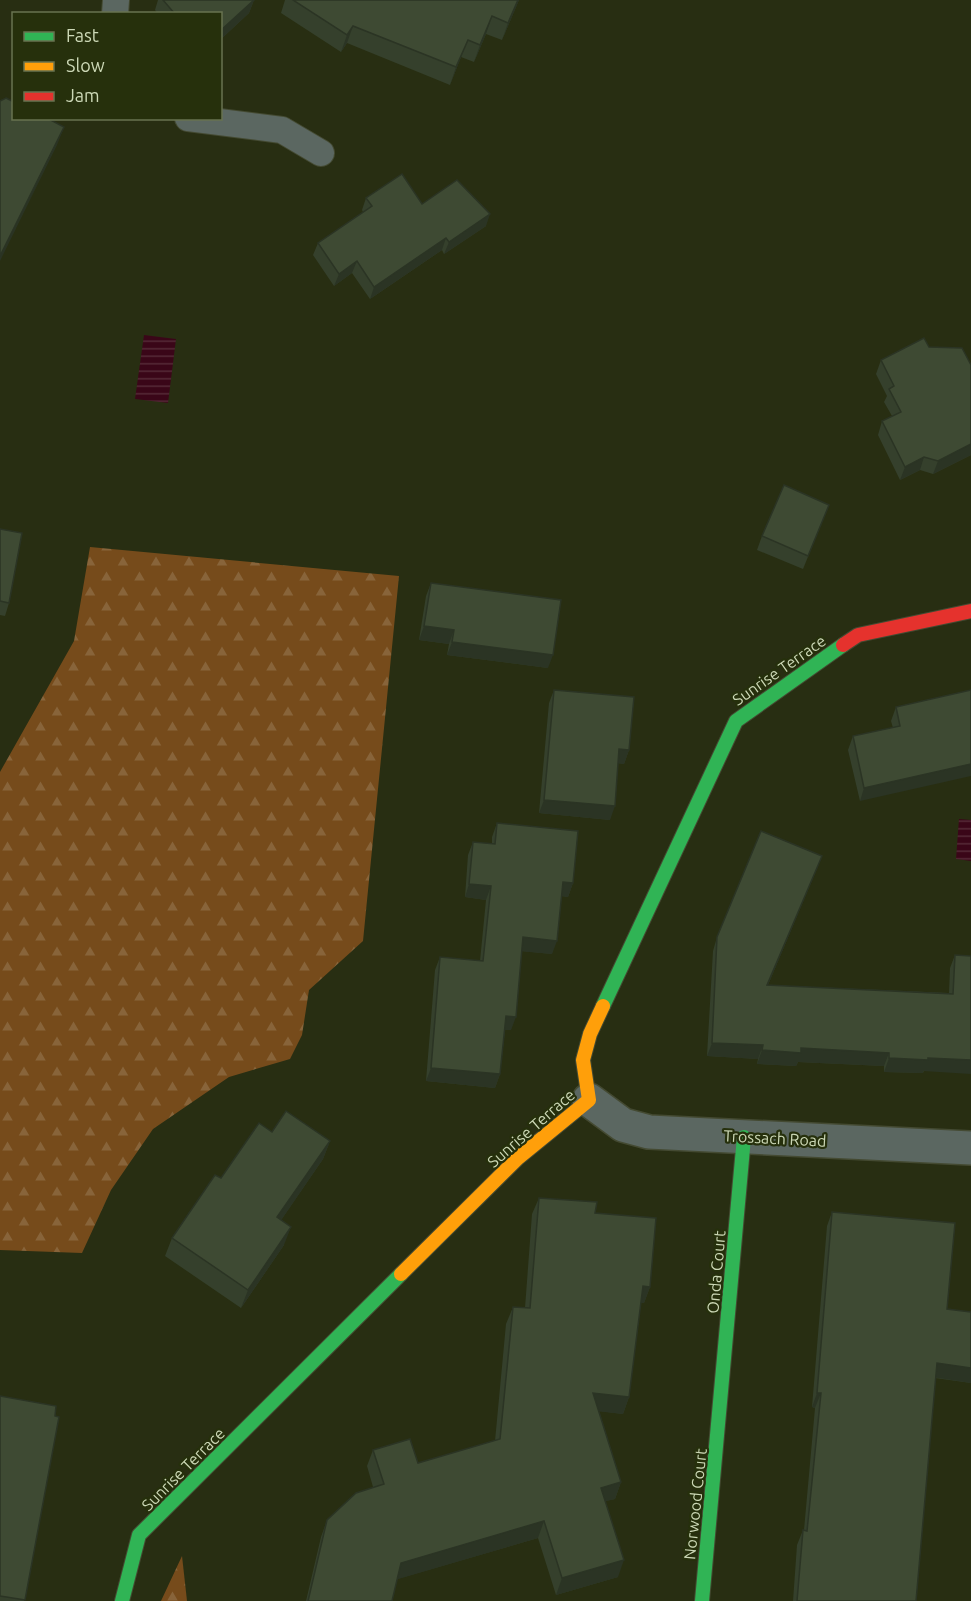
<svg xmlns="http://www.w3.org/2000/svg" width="971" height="1601" font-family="Ubuntu,sans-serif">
  <defs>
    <pattern id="forest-firs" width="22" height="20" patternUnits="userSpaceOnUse" patternTransform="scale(1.5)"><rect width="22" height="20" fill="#764b1b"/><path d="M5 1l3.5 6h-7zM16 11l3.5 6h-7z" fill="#88643a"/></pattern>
    <pattern id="water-rules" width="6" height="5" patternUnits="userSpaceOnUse" patternTransform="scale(1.5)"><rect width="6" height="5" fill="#3a0618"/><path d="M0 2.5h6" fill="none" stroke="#552a37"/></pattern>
  </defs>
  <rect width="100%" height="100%" fill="#282e12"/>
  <g fill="url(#forest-firs)">
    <path d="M90,547l309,29 -36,365 -54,49 -7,45 -12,24 -61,18 -76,52 -42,61 -29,63 -82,-3v-478l74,-131z"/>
    <path d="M182,1556l5,45h-26z"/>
  </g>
  <g fill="url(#water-rules)">
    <path d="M144,335l32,4 -8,64 -33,-4z"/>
    <path d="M959,819l12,1v41l-15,-2z"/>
  </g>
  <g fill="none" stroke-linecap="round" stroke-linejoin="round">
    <g stroke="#444a32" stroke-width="28">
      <g id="lane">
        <path d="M115,14l1,-14"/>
        <path d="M188,118l94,12 39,23"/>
      </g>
    </g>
    <g stroke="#444a32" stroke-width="36">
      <path id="street" d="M589,1100l34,25 26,7 322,16"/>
    </g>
    <g stroke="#444a32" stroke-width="16">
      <g id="fast">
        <path d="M603,1006l133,-285 107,-76"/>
        <path d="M122,1601l17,-66 262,-261"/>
        <path d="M702,1601l42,-464"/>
      </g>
    </g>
    <g stroke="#444a32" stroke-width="16">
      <path id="slow" d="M401,1274l117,-116 71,-58 -6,-40 7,-26 13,-28"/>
    </g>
    <g stroke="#444a32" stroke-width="16">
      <path id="jam" d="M843,645l15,-10 113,-24"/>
    </g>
    <use href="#lane" stroke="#5b6761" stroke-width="26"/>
    <use href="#street" stroke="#5b6761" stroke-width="33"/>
    <use href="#fast" stroke="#30b455" stroke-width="14"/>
    <use href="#slow" stroke="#ff9f0a" stroke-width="14"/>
    <use href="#jam" stroke="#e5322d" stroke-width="14"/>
  </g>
  <g fill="#35402c">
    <path d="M158,0h96l-5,13 -29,27v-26h-62l-3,-4z"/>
    <path d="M285,0h234l-17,40 -16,-6 -12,28 -13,-5 -11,28 -103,-42 -6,9 -60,-39z"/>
    <path d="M366,198l56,6 64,22 -42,28 -2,-4 -72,49 -18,-26 -18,13 -21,-31 5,-12 45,-31 -1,-2z"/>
    <path d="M881,360l90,95 -38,19 -13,-4 -20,10 -22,-45 4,-14 10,-5 -8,-14 3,-6 -11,-22z"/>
    <path d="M829,505l-26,64 -46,-19 5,-14z"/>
    <path d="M0,529l9,74 -4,13 -5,-1z"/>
    <path d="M431,583l117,85 -101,-13 2,-11 -30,-4 7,-44z"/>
    <path d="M554,690l75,60 -5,14 -6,-1 -8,57 -71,-7 10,-110z"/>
    <path d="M971,690l-111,111 -12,-51 5,-14 40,-8 -2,-7 5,-14z"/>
    <path d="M497,823l76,60 -5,14 -6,-1 -10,58 -30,-3 -11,79h-6l-5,44 -5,14 -69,-7 9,-111 5,-13 40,4 6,-61 -21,-3 3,-42 5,-13 19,2v-7z"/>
    <path d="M822,856l-54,129 181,8 1,-25 5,-13 16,1 -48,117 -39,-1v-6l-86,-4 -2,4 -39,-2 1,-5 -51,-3 6,-105 4,-14z"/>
    <path d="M272,1132l58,9 -7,18 -42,61 3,25 -43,63 -76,-52 7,-18 49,-60z"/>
    <path d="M539,1198l56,15 55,74 -6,16h-3l-12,94 -6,17 -24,-3 22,71 -6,17 -10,2 13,76 -62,18 -18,-57 -141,41 -5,22h-86l15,-64 6,-17 46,-33 -6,-21 6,-16 45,13 77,-22 11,-117 7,-17 12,1 7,-94z"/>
    <path d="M832,1212l115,97 24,3v71l-36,-5 -19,223h-123l4,-56 6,-15h1l11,-122 -3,-1 15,-181z"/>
    <path d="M0,1396l59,21 -35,184h-24z"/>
  </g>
  <g fill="#2b3424">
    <path d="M254,0l-5,13 -29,27v-9z"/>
    <path d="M518,0h1l-17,40 6,-17z"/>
    <path d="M492,16l-6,18 -12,28 6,-17z"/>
    <path d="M353,26l-6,17 -6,9 6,-17z"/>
    <path d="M468,40l-7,17 -11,28 6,-18z"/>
    <path d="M64,127l-7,18 -57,116v-5z"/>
    <path d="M490,214l-4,12 -42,28 5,-12z"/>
    <path d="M446,238l-4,12 -72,49 4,-12z"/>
    <path d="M357,261l-5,12 -18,13 5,-12z"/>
    <path d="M971,444v11l-38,19 5,-13z"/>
    <path d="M924,457l-4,13 -20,10 5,-13z"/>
    <path d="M424,626l30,4 -5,14 -30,-4z"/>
    <path d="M452,642l101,13 -5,13 -101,-13z"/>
    <path d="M619,749l10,1 -5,14 -9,-1z"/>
    <path d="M971,764v12l-111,25 4,-13z"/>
    <path d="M544,800l71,6 -5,14 -71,-7z"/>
    <path d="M822,856l-5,13 -55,130 5,-14z"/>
    <path d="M563,882l10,1 -5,14 -10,-1z"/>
    <path d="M469,884l22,2 -5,14 -21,-3z"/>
    <path d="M523,937l34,4 -5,13 -34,-3z"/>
    <path d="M506,1016l10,1 -5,13h-10z"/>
    <path d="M712,1043l51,2 -5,14 -51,-3z"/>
    <path d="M801,1048l88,5 -5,13 -86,-4 -2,4 -39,-2 5,-14z"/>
    <path d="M889,1058h39l43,2v14l-48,-3v2l-39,-1z"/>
    <path d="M431,1068l69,6 -5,14 -69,-7z"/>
    <path d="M330,1141l-7,18 -52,76 6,-18z"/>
    <path d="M291,1227l-7,18 -43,63 7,-18z"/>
    <path d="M643,1286l7,1 -6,16h-7z"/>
    <path d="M937,1363l34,5v15l-39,-6z"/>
    <path d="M593,1393l36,4 -6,17 -36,-4z"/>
    <path d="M817,1393h4l-6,15 -3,-1z"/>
    <path d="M621,1482l-6,17 -20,5 6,-16z"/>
    <path d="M544,1521l-6,17 -143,42 6,-17z"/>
    <path d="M624,1560l-6,17 -62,18 6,-17z"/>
  </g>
  <g fill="#3e4a33" stroke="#2b3424" stroke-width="1.5">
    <path d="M163,0h91l-34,31v-17h-45z"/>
    <path d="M293,0h225l-10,23 -16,-7 -12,29 -12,-5 -12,27 -103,-41 -6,9z"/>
    <path d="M6,98l8,4v16h33l17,9 -64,129v-155z"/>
    <path d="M402,174l20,30 35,-24 33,34 -41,28 -3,-4 -72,49 -17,-26 -18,13 -21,-31 54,-37 -6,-8z"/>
    <path d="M924,338l5,9 33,1 9,17v79l-33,17 -14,-4 -19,10 -23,-46 19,-9 -12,-23 5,-3 -13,-26z"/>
    <path d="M784,485l45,20 -21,51 -46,-20z"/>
    <path d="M0,529l22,4 -13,70 -9,-2z"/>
    <path d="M431,583l130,17 -8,55 -101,-13 2,-12 -30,-4z"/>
    <path d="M554,690l80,7 -5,53 -10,-1 -4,57 -71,-6z"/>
    <path d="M971,690v74l-107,24 -11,-52 47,-10 -4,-19z"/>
    <path d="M497,823l81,8 -5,52 -10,-1 -6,59 -34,-4 -7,80 -10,-1 -6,58 -69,-6 9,-111 43,4 8,-75 -22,-2 4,-42 22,2z"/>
    <path d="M761,831l61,25 -55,129 186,9 2,-39 16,1v104l-43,-2v2l-39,-2v-5l-88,-5v5l-39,-3 1,-5 -51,-2 5,-106z"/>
    <path d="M286,1111l44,30 -53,76 14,10 -43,63 -76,-52 43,-63 6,3 38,-55 13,9z"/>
    <path d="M539,1198l58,4 -2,11 61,5 -6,69 -7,-1 -14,111 -36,-4 28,89 -20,6 23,72 -62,18 -18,-57 -143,42 -9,38h-84l19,-81 29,-27 28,-9 -11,-34 37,-11 8,24 82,-24 13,-132 17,1z"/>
    <path d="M832,1212l123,11 -8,86 24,3v56l-34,-5 -21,238h-119l6,-71 4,1 14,-138h-4z"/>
    <path d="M0,1396l56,10 -1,10 4,1 -34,183 -25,-4z"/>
  </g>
  <g text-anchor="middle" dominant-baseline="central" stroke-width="4.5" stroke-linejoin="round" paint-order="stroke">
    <g font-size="16" fill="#ccd8b6" stroke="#26300c">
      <text transform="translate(779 670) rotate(-35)">Sunrise Terrace</text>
      <text transform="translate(531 1128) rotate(-41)">Sunrise Terrace</text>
      <text transform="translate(775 1138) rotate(3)">Trossach Road</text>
      <text transform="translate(716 1272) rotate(-85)">Onda Court</text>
      <text transform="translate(183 1469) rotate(-45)">Sunrise Terrace</text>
      <text transform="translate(695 1504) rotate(-84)">Norwood Court</text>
    </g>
  </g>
  <rect x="12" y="12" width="210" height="108" fill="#26300c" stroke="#687350" stroke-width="1.5"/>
  <rect x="24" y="32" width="30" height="9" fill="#30b455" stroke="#687350" stroke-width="1.5"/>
  <text x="66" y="42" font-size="18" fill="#ccd8b6">Fast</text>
  <rect x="24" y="62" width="30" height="9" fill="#ff9f0a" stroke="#687350" stroke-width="1.5"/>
  <text x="66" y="72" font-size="18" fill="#ccd8b6">Slow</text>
  <rect x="24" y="92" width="30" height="9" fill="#e5322d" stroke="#687350" stroke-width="1.5"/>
  <text x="66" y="102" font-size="18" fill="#ccd8b6">Jam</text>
</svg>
